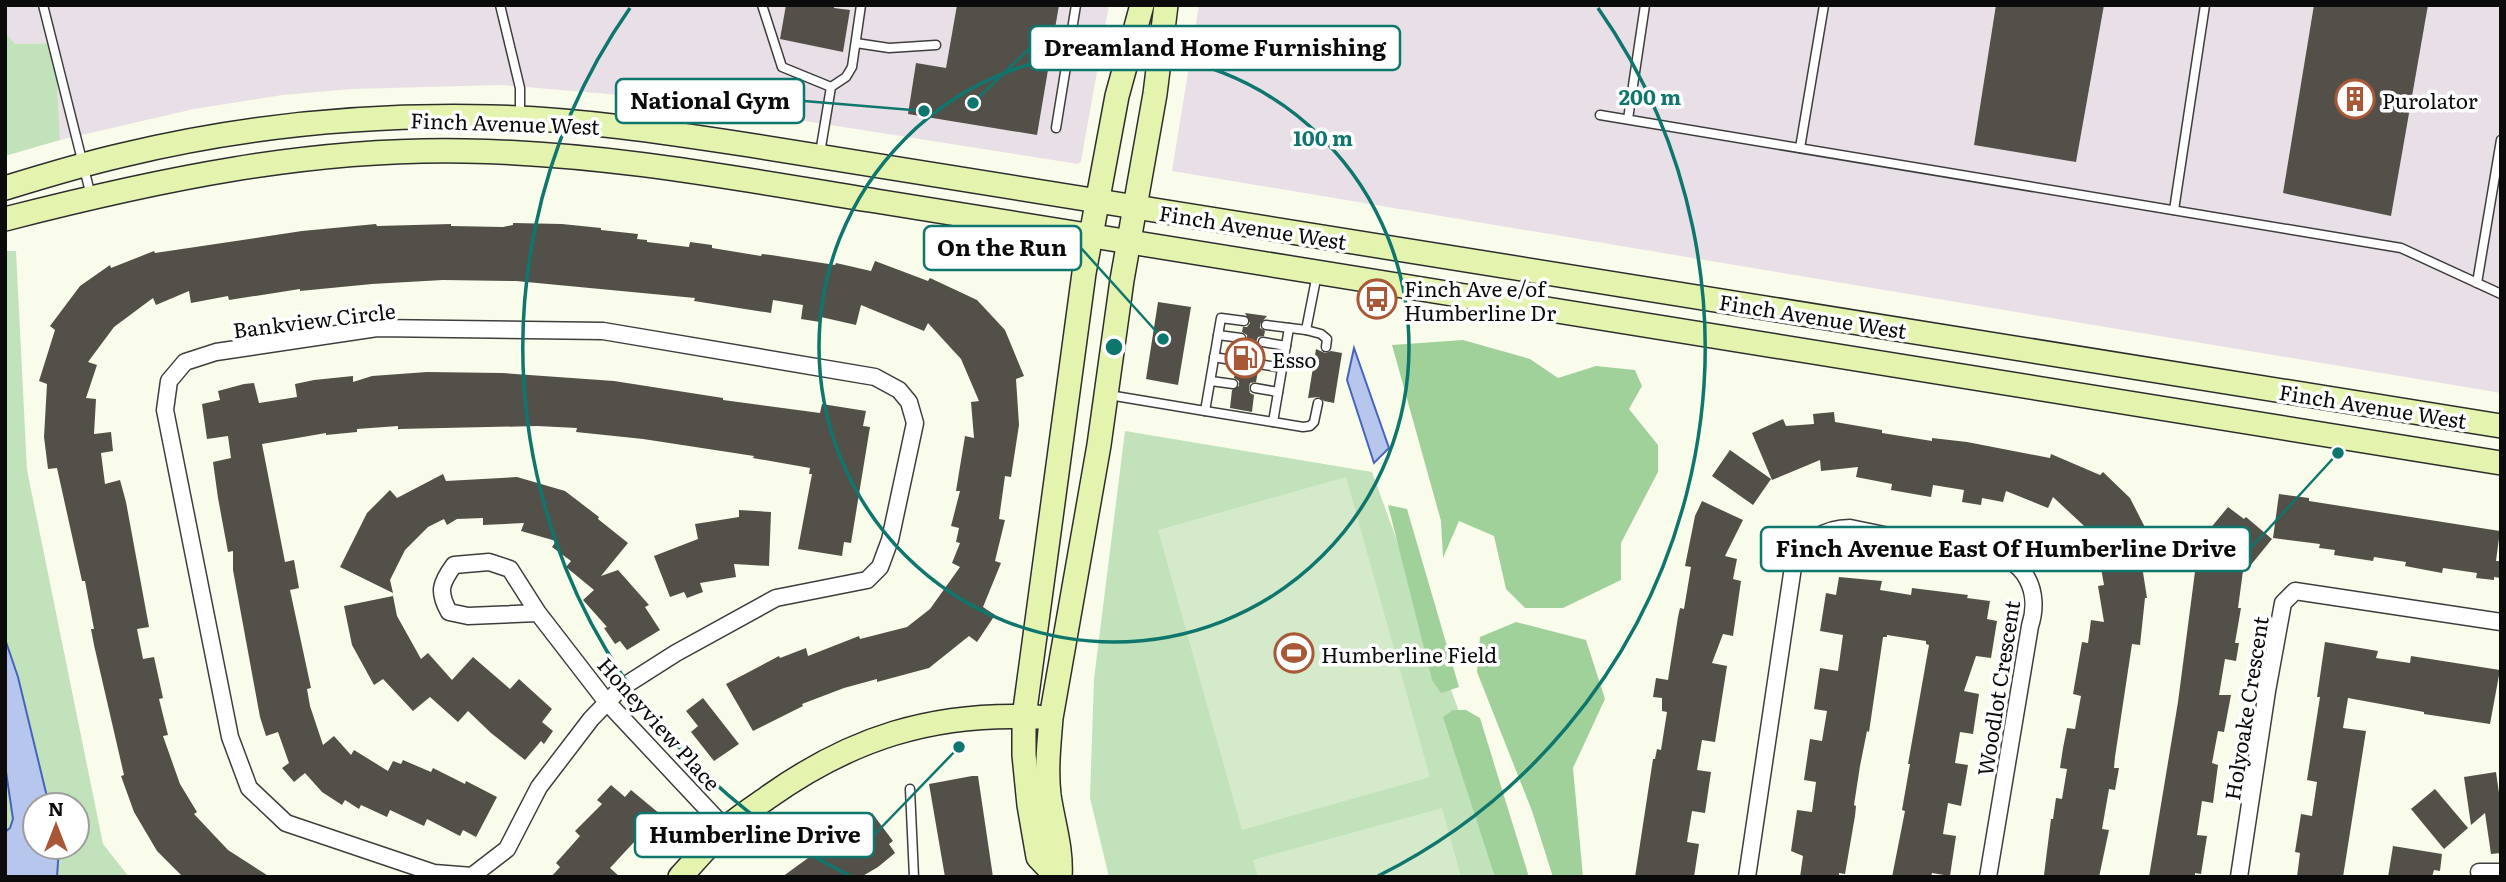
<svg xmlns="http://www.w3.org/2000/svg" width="2506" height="882" font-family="Literata,serif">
  <rect width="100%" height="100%" fill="#fafceb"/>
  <g fill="#e9e0e7">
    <path d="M5,5h1104l-28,156 -3,3 -412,-65 -164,-14 -150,4 -69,6 -89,14 -134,31 -5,-97 -40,1 -10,-12z"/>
    <path d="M1199,5h1302v388l-1329,-222z"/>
  </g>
  <g fill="#c1e2ba" fill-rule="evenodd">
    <path d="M5,32l10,12 40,-1 5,97 -55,16z"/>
    <path d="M5,251h11l11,219 76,374 26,33h-124zM35,805h42v42h-42z"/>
    <path d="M1125,431l247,41 147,405h-410l-19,-79 4,-119z"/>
  </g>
  <g fill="#a1d19b">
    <path d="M1463,340l67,19 28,19 38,-12 39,4 7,16 -13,23 29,36v27l-37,71v37l-58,28h-38l-19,-19 -12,-53 -35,-15 -16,37 -2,-37 -49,-176z"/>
    <path d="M1388,505l19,4 52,178 -18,6 -9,-13z"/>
    <path d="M1516,622l70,18 19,59 -32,69 10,109h-30l-21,-66 -55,-139 3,-35z"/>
    <path d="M1453,710h13l14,8 49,159h-34l-52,-160z"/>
  </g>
  <g fill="#d4eaca">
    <path d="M1346,477l84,300 -188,53 -84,-300z"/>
    <path d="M1442,808l19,69h-203l-5,-17z"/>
  </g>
  <g fill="#b7c6ed" stroke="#4764bb" stroke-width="2">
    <path d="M1354,348l35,100 -15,15 -27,-83z"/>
    <path d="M5,639l13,38 31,128h-14v42h24l-2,30h-52v-45l5,-4 3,-9 -8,-54z"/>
  </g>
  <g fill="#525049">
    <path d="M786,5h48v3l16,2 -7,42 -63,-13z"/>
    <path d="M957,5h102l-22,130 -129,-21 8,-51 30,5z"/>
    <path d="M1996,5h108l-28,157 -102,-17z"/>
    <path d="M2314,5h114l-37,211 -108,-23z"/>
    <path d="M513,223l49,1 39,4v2l37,4 -1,5 10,1v2l42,5 1,-5 22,3v3l49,8 1,-2 9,1 64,10 1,-2 35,8 4,-10 53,20 2,-3 47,22 28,30 19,46 -8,3 3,46 -8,52 -6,-1 -6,43 6,1 -10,41 6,2 -18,44 12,8 -18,27 -8,-6 -40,32 -52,14v-3l-33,9 -42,16 1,2 -50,25 -27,-47 53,-28 1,2 26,-10 2,8 51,-20 1,3 47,-12 23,-18 30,-42 -8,-4 8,-20 -4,-1 3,-14 -8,-2 9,-35h-4l9,-55 9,2 -3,-36 8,-1 -18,-42 -33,-36 -4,8 -63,-26 -5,20 -35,-8 -1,5 -19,-3 2,-14 -30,-5 -2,13 -77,-12 1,-3 -179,-17 -73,-1 -71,4 -72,7v-2l-71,11 -1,-4 -37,7 -2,-12 -33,14 -3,-7 -39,29 -26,35 9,3 -11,33 10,1 -2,35 17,-2 2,19 -12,2 4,31 15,-4 6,22 23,125 -12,2 6,30 11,-2 9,41 -4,1 9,36 -5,1 17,48 17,28 -3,2 34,36 42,27h-87l-26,-26 -23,-39 -13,-36 3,-1 -30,-130 -3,-16h3l-9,-48h-3l-25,-113 -9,1 -4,-32 3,-53 -8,-3 16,-51 -5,-4 30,-40 30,-21 1,3 43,-17 1,2 147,-22 74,-7 1,2 74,-2v2l52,1 10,-2z"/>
    <path d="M1158,302l33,5 -13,78 -32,-6z"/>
    <path d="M1245,313l22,3 -7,8v4l5,3 -1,5 -6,1 -2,5 6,6 -2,10 -6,1 -1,5 5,7 -2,11 -6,1 -1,5 1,5 4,2 -2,17 -22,-4 2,-18 7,-4v-5l-5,-3 2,-11 6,-1 1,-5 -5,-6 2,-11 7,-4v-5l-5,-3 1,-5h4l3,-4z"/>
    <path d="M1316,349l9,4 6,-2 11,2 -8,50 -10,-2 -5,-4 -11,1z"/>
    <path d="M427,372l75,1 112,8 109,17v2l97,13 2,-9 44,7 -3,15 7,1 -19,116 -7,-1 -2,14 -44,-7 14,-75h-3l1,-6 -57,-10 1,-2 -111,-17 -67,-7 1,-4 -40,-2 -139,3v-3l-41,3v3l-31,3v-2l-64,11 23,118 9,-2 5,28 -9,2 21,98 -4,1 3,17 13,39 11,-9 17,19 3,-5 34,21 5,-10 8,3 2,-4 28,12 2,-4 32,16 1,-3 31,16 -21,40 -13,-7 -3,6 -33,-17 -3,7 -34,-16 -3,7 -26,-12 -2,4 -14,-9 -3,5 -20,-13 -17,-19 -11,9 -12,-14 7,-5 -11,-31 -12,4 -6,-19 -27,-147v-19l-5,1 -10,-54 -5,-36 18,-4 -3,-22 -21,3 -5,-35 18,-4 -2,-9 26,-7 10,-1 5,20 38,-6 -2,-13 19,-4 39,-4v6l19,-6z"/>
    <path d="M1834,412l1,10 47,8v3l50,8v-3l35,4 83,16 1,-4 49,21 3,-3 27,26 24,47 -14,8 7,45h-2l-5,47 -8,-1 -17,113 -1,11h5l-4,22 -6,-1 -7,40 7,1 -10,47 -55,-2 7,-56h2l3,-21 6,1 5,-30 -7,-1 3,-20 4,-20 8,1 6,-33 -8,-2 9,-52 6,1 3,-23 13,2 -6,-36 6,-1 -3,-17 -14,-26 9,-5 -43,-40 -5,11 -42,-17 -3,11 -21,-4 -1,7 -19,-3 2,-12 -31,-5 -2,12 -40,-7 1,-6 -36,-7 2,-10 -37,4 -1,-11 -48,20 -20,-47 31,-14 3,7 28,-2 -1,-10z"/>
    <path d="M1730,450l41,29 -18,26 -41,-29z"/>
    <path d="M443,474l3,7 71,-4 48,14 34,26 -1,2 30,24 -27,33 17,-6 31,35 -4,2 15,23 -33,20 -7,-9 -5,3 -11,-16 3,-1 -24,-27 11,-10 -28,-23 5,-6 -19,-14 4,-6 -35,-10 3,-8 -41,2v-7l-26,1 -10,6 -3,-6 -16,8 -23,23 -15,30 3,13 -53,-26 27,-54 23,-23 7,8z"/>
    <path d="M2279,494l30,4v3l191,30 -4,30h5v17l-7,-1v3l-18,-2 1,-5 -34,-5 -1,5 -16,-3 -21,-4 1,-4 -32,-5 -1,4 -39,-6 1,-5 -16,-2 1,-4 -47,-6z"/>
    <path d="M1702,501l41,19 -18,36 12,3 -4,20 8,2 -8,55 -10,-2 -11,29 15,3 -12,76 -13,-2 -5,30 14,2 -6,41 -13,-2 -5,31 12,2 -5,33h-59l18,-118h2l2,-10 4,1 6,-38 -5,-1v-13l-9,-1 3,-19 12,2 10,-63 2,-9 4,1 7,-42 -6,-1 10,-50z"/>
    <path d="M2228,507l16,12 2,-2 26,22 -22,27 -41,-36z"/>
    <path d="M739,510l32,2 -2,54 -35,-2 2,13 -36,6 3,9 -16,6 -3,-6 -14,5 -16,-41 44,-17 -3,-15 44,-7z"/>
    <path d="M2196,564l47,7 -5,37h3l-6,35h4l-3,18 -11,-2 -6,36h12l-7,37 -6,-1 -6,32 6,2 -5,38 -11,-2 -5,34 10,1 -6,38 -6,-1v4h-46l29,-175z"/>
    <path d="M1839,577l43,4 -2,9 31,5 1,-7 56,7 -1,3 23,3 -3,18 10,2 -6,37 -15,-2 -12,35 15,3 -6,40 -13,-2 -5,31 13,2 -7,41 -13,-3 -5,31 13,2 -6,40 -18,-3 -1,4h-39l13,-66 -3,-1 8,-46h-2l21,-119 -3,-1v-3l-39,-6v2h-4l-14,95 -2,-1 -7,35 -6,39 2,1 -1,10 -10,58 -6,-1v4h-39l3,-21 -12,-5 6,-41 15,2 4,-30 -12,-2 6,-41 12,2 5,-30 -13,-2 6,-41 18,3 5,-36 -23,-4 6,-38 10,2z"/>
    <path d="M393,596l4,20 24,43 7,-6 24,27 21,-23 37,32 9,-10 33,30 -10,13 11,9 -9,13 -3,-3 -16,19 -34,-27 -23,-22 -10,11 -28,-25 -17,14 -30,-32 -9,6 -22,-40 -8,-39z"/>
    <path d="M2325,642l53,9 -2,7 34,5 1,-7 89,14 -10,54 -66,-10v-2l-76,-14 -5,30 23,3 -23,146h-46l3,-24 -5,-1 6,-38 11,2 5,-34 -10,-2 13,-83h-3z"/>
    <path d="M703,698l36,46 -25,17 -23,-29 7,-6 -12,-15z"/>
    <path d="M2496,772l5,35v46l-10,1 -6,-41 -14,12 -7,-48z"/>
    <path d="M972,776h6l15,101h-48l-16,-93z"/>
    <path d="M611,785l14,12 6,-7 29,24 -50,54 10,9h-69l9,-10 -4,-4 24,-27 -5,-5 27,-27 -5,-4z"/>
    <path d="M2435,789l33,39 -24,21 -33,-40z"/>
    <path d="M872,813l21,28 -4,3 6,9 -17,14 -17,10h-79l85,-62 2,1z"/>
    <path d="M2393,846l49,8 -2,17 -6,-1 -2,7h-44z"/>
  </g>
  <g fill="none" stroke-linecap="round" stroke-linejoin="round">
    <g stroke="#3e3e3e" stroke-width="11">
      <g id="lane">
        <path d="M43,5l48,191"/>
        <path d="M500,5l20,83v27"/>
        <path d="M762,5l20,62 49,20"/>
        <path d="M856,43l33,5 47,-3"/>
        <path d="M1600,115l801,133 100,46"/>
        <path d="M1628,119l17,-114"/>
        <path d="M1056,128l20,-123"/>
        <path d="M1800,148l24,-143"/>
        <path d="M820,153l11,-66 15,-10 6,-10 9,-62"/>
        <path d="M2174,210l31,-205"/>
        <path d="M2477,283l24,-143"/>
        <path d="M1266,325l40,5 11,-56"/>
        <path d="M1306,330l15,4 6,5 -1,8"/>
        <path d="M1218,335l23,3"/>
        <path d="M1263,342l23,4"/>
        <path d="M1214,357l23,4"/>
        <path d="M1259,364l23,4"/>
        <path d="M1211,381l22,3"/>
        <path d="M1255,388l23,4"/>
        <path d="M1109,395l96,16 16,-93 23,3"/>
        <path d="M1205,411l68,11 16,-94"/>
        <path d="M1273,422l30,5 7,-1 4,-4 4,-19"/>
        <path d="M910,789l4,88"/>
      </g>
    </g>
    <g stroke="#3e3e3e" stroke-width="19">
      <g id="street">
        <path d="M377,328l226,3 272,46 24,13 10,12 6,21 -25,117 -10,27 -13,13 -91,18 -100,55 -55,35 -30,31 -52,68 -32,62 -35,27 -38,-3 -148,-50 -37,-35 -19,-51 -65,-327 4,-29 16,-19 31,-10z"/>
        <path d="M538,613l-70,3 -19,-4c-11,-20 -9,-28 5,-47l35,-3 21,7 28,44 68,88 119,127"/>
        <path d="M2479,872h22"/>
        <path d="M1747,877l46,-310c12,-25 29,-39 57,-39l137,28c39,0 54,37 43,70l-42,251"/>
        <path d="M2239,877l28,-186 16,-88 12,-12 206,31"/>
      </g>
    </g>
    <g stroke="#2d2d2d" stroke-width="26">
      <g id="secondary">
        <path d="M5,188c39,-12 78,-24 118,-33 120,-29 245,-41 368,-38 87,2 173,15 258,28l1752,281"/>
        <path d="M5,219c152,-39 303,-71 460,-68 139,2 275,28 411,50l1625,262"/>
        <path d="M680,877c15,-16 29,-33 44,-47 13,-12 29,-22 43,-32 84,-60 166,-86 270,-81"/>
        <path d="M1057,877l-19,-20 -9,-52 -5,-50v-38l60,-444 33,-177 25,-91"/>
        <path d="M1060,877c2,-29 -7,-54 -11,-82 -3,-26 0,-51 2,-77l48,-273 23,-165 33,-186 11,-89"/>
      </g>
    </g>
    <use href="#lane" stroke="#fff" stroke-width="8"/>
    <use href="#street" stroke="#fff" stroke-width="16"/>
    <use href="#secondary" stroke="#e4f4af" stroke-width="23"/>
  </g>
  <g fill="none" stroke="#0f766e" stroke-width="3.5">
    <circle cx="1114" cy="347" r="295"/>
    <path d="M850 876A591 591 0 0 1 630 8M1598 8A591 591 0 0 1 1378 876"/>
  </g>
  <defs>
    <g id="building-ring" transform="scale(2.0125)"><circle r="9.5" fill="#fff" stroke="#a85836" stroke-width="1.5"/><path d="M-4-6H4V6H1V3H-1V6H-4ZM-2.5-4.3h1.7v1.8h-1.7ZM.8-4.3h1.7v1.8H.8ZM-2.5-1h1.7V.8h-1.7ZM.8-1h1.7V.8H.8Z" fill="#a85836"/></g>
    <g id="bus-ring" transform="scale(2.0125)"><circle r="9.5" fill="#fff" stroke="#a85836" stroke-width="1.5"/><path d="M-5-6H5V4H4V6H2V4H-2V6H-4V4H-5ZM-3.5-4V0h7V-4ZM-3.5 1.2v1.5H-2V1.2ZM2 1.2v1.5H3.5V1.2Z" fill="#a85836"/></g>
    <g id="fuel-ring" transform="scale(2.0125)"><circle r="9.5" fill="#fff" stroke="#a85836" stroke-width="1.5"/><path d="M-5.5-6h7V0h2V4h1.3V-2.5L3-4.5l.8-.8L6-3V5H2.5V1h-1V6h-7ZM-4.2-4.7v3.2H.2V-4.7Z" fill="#a85836"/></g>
    <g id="stadium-ring" transform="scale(2.0125)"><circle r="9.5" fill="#fff" stroke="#a85836" stroke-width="1.5"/><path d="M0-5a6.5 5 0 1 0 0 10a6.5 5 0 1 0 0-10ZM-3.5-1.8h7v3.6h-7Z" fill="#a85836"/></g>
  </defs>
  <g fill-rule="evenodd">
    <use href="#building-ring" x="2355" y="99"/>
    <use href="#bus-ring" x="1377" y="299"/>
    <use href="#fuel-ring" x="1245" y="358"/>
    <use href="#stadium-ring" x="1294" y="653"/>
  </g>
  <g text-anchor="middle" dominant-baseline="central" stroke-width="7" stroke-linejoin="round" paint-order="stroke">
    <g font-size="21" fill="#0b0b0b" stroke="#fff" text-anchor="start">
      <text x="2382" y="99">Purolator</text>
      <text x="1404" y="287">Finch Ave e/of<tspan x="1404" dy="24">Humberline Dr</tspan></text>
      <text x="1272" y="358">Esso</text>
      <text x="1321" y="653">Humberline Field</text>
    </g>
    <g font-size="21" fill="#0b0b0b" stroke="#fff">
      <text transform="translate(505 122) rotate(2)">Finch Avenue West</text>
      <text transform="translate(1253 226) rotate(9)">Finch Avenue West</text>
      <text transform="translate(1813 315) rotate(9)">Finch Avenue West</text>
      <text transform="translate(314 319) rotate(-7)">Bankview Circle</text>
      <text transform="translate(2373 405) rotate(9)">Finch Avenue West</text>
      <text transform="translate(1997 688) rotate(-81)">Woodlot Crescent</text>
      <text transform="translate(2245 708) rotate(-81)">Holyoake Crescent</text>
      <text transform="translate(660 723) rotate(48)">Honeyview Place</text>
    </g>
  </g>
  <circle cx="1114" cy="347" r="10" fill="#0f766e" stroke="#fff" stroke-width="3.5"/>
  <g font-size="21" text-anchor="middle" font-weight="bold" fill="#0f766e" stroke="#fff" stroke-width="7" stroke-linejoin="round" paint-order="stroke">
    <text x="1650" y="105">200 m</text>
    <text x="1323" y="146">100 m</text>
  </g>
  <path fill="none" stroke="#0f766e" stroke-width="2.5" d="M973 103L1030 48M924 111L804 101M1163 339L1081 248M2338 453L2250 549M959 747L874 835"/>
  <g fill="#0f766e" stroke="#fff" stroke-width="2.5">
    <circle cx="973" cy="103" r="7"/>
    <circle cx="924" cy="111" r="7"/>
    <circle cx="1163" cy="339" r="7"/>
    <circle cx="2338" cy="453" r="7"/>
    <circle cx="959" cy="747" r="7"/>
  </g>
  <g fill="#fff" stroke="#0f766e" stroke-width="2.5">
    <rect x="1030" y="26" width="370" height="44" rx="7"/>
    <rect x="616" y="79" width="188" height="44" rx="7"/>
    <rect x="924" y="226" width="157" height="44" rx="7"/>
    <rect x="1761" y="527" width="489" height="44" rx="7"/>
    <rect x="635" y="813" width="239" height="44" rx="7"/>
  </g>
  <g font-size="23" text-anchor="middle" font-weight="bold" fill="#0b0b0b">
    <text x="1215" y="56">Dreamland Home Furnishing</text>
    <text x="710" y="109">National Gym</text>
    <text x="1002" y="256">On the Run</text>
    <text x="2006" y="557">Finch Avenue East Of Humberline Drive</text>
    <text x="755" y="843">Humberline Drive</text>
  </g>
  <rect width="2506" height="882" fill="none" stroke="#0b0b0b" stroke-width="14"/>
  <g transform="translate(56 826)"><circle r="33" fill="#ffffff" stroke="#9d9d9d" stroke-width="2"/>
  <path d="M0-5L12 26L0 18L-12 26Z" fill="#a85836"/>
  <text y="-10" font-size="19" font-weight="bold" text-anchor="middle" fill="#0b0b0b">N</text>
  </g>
</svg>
